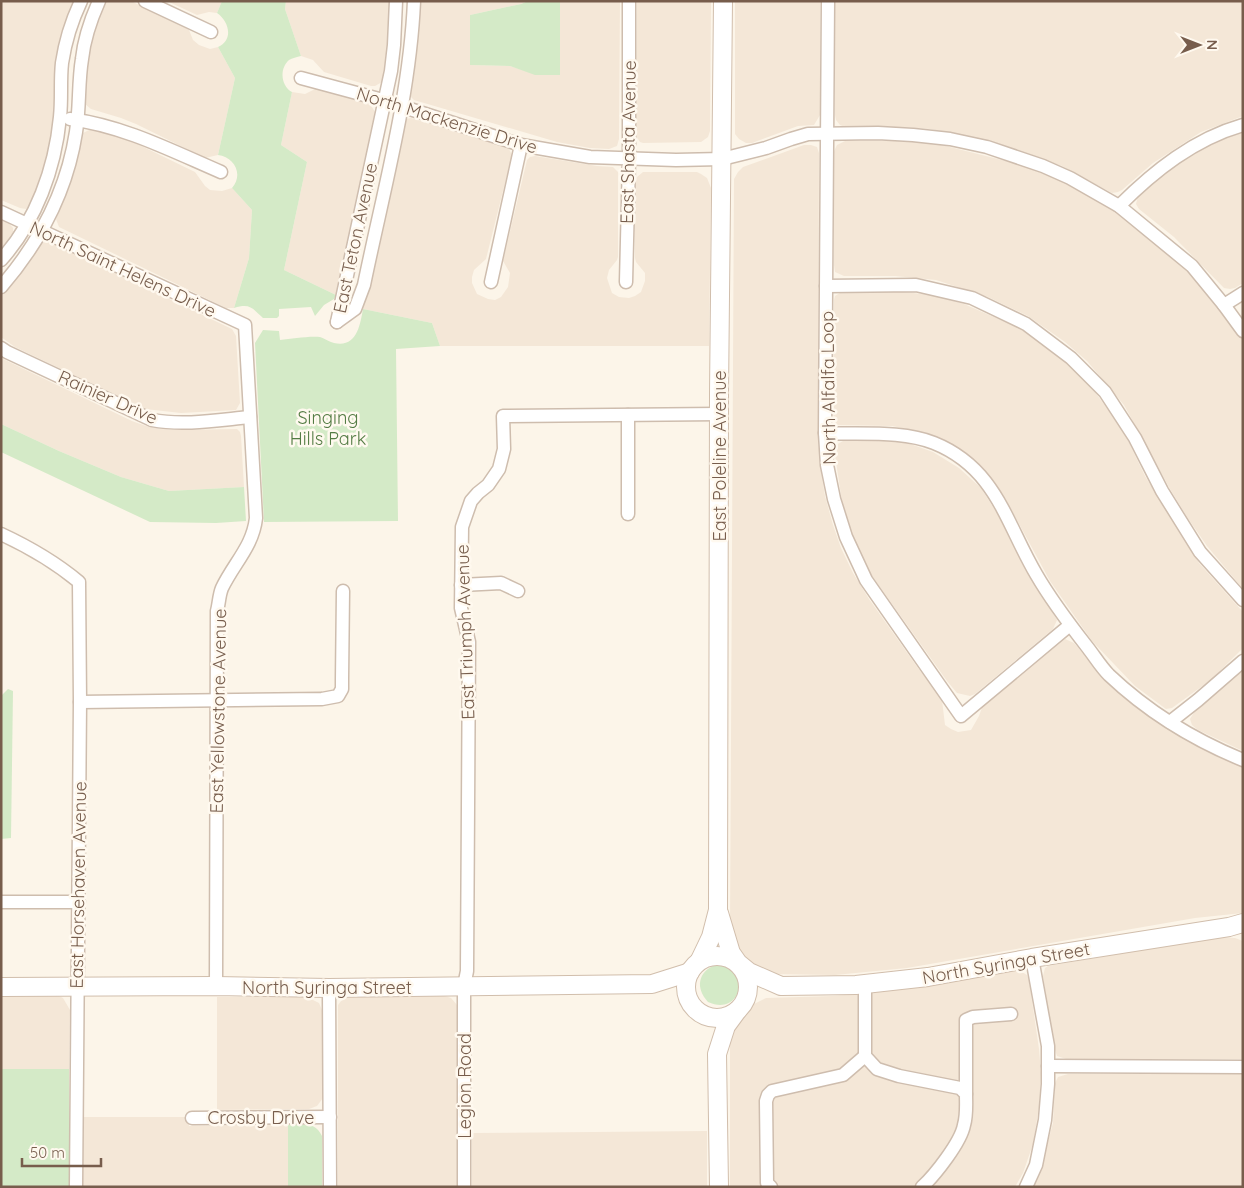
<svg xmlns="http://www.w3.org/2000/svg" width="1244" height="1188" font-family="Quicksand,sans-serif">
  <rect width="100%" height="100%" fill="#fcf5e9"/>
  <g fill="#f4e7d7">
    <path d="M1,1h73l-21,130 -9,37 -14,37 -4,4 -6,-1 -19,-8z"/>
    <path d="M106,1h25l55,27 3,2 4,10 6,5 11,4 8,-2 17,31 -17,77 -13,3 -4,-2 -65,-32 -15,-6 -30,-9 -6,-5 1,-38 7,-33z"/>
    <path d="M167,1h55l-5,12 -8,-1 -12,3z"/>
    <path d="M286,1h104l-3,47 -5,34 -7,4h-4l-47,-14 -11,-12 -12,-4 -16,-47z"/>
    <path d="M418,1h110l-7,3 -51,11v50l40,1 25,8 24,1 1,-74h60l-1,138 -2,7 -8,3 -19,-1 -33,-6 -143,-42 -5,-5z"/>
    <path d="M637,1h74l-1,130 -2,6 -7,5 -58,1 -3,-1 -4,-6z"/>
    <path d="M735,1h85v114l-6,10 -16,1 -46,17h-6l-7,-4 -4,-5z"/>
    <path d="M835,1h408v115l-42,16 -48,31 -31,27 -4,2 -6,1 -50,-27 -71,-25 -61,-12 -26,-2h-59l-5,-2 -4,-5 -1,-5z"/>
    <path d="M315,89h4l51,15 5,8 -39,183 -52,-25 23,-108 -26,-17 11,-53 13,2z"/>
    <path d="M411,118l93,28 5,3 3,6 -26,104 -12,11 -2,7v6l5,11 11,5 7,1 6,-3 7,-10 2,-14 -7,-12 24,-101 3,-3 5,-1 62,10 16,1 5,5v85l-1,3 -8,10 -2,8 5,15 7,4 10,1 6,-2 6,-4 4,-11v-8l-9,-11 -1,-4 -1,-78 3,-3 6,-5h54l4,2 6,4 4,10 -2,158h-269l-8,-23 -69,-14 39,-186 4,-4z"/>
    <path d="M91,129h6l28,9 70,34 10,14 5,4 12,1 10,-3 20,22 -3,48 -15,50h-8l-167,-81 -3,-8 13,-33 12,-52z"/>
    <path d="M1243,130v153l-8,5 -5,1 -6,-1 -50,-51 -35,-28 -3,-5 2,-8 23,-22 27,-17 23,-13z"/>
    <path d="M845,141h55l34,2 84,21 41,16 42,22 25,17 47,37 21,22 32,39 17,23v249l-36,-43 -20,-29 -17,-28 -46,-84 -37,-44 -22,-19 -37,-26 -17,-8 -23,-11 -52,-17 -41,-4h-51l-9,-4 -1,-7v-114l3,-6z"/>
    <path d="M804,145h7l6,2 2,6 -1,283 2,29 5,31 8,29 8,23 12,25 16,26 49,69 22,28 2,4 3,25 6,4 7,3 13,-2 8,-14 4,-11 82,-66 9,4 36,42 68,49 40,23 25,10v146l-48,5 -288,50 -72,7 -64,-1 -9,-2 -24,-19 -8,-27 4,-747 4,-7 5,-5z"/>
    <path d="M1,219l7,3 5,6v4l-12,18z"/>
    <path d="M44,242h6l182,87 4,7 4,67 -4,7 -55,3 -36,-4 -130,-62 -14,-10v-43l23,-24 15,-24z"/>
    <path d="M843,291l60,1 30,3 31,9 55,24 26,18 23,18 24,24 31,42 22,46 54,87 44,49v36l-31,31 -40,29 -6,1 -31,-23 -43,-45 -42,-60 -45,-83 -11,-17 -12,-13 -17,-15 -40,-20 -33,-7 -55,-1 -3,-5 -1,-9 1,-111 1,-4z"/>
    <path d="M1,358l131,63 14,5 15,3 16,1 60,-1 3,3 1,4 3,51 -75,4 -48,-14 -62,-26 -58,-27z"/>
    <path d="M881,440l21,1 31,11 26,16 22,20 19,30 25,49 32,53 -4,9 -78,65 -5,2 -13,-3 -10,-12 -77,-108 -15,-29 -13,-42 -7,-47 1,-10 7,-4z"/>
    <path d="M1243,669v82l-45,-21 -6,-5 -2,-6 5,-8z"/>
    <path d="M1220,937l15,1 8,3v118h-177l-9,-3 -3,-9 -11,-71 2,-8 3,-2z"/>
    <path d="M1013,970l9,2 5,3 2,5 10,69 2,24 -2,34 -6,37 -10,29 -8,14h-285v-148l10,-23 6,-8 20,-10 66,-2 45,-4 44,-5z"/>
    <path d="M1,994h54l8,4 7,12 -1,59h-68z"/>
    <path d="M445,996l6,2 6,7 1,6 -1,176h-119v-182l4,-5 7,-3z"/>
    <path d="M217,997h90l12,6 3,7 1,88 -6,8 -8,3 -92,1z"/>
    <path d="M1068,1074h175v113h-211l9,-19 12,-45 2,-40 3,-6z"/>
    <path d="M81,1117h107l1,9 99,-1v62h-207z"/>
    <path d="M707,1131v56h-235v-54z"/>
  </g>
  <g fill="#d4eac7">
    <path d="M222,1h64l-1,8 16,47c-4,1 -9,2 -12,4 -10,9 -8,26 3,32l-11,53 26,17 -23,108 52,25 -2,4 -10,6 -9,11 -4,-9 -32,2v7l-2,2h-14c-11,-10 -13,-15 -29,-10l15,-50 3,-48 -20,-22c12,-14 2,-31 -14,-33l17,-77 -17,-31c16,-7 11,-26 -1,-34z"/>
    <path d="M528,1h32v74h-25l-25,-9 -40,-1v-50l51,-11z"/>
    <path d="M363,309l69,14 8,23 -44,3 2,172 -134,1 -9,-179 8,-13 16,1 1,9c12,-1 27,-4 40,-3 4,1 9,5 14,6 23,5 26,-18 29,-34z"/>
    <path d="M1,424l58,27 62,26 48,14 75,-4 2,34 -30,2 -66,-1 -149,-70z"/>
    <path d="M8,689l5,2 -2,147 -10,1v-143z"/>
    <path d="M715,965c38,-2 28,53 -7,37 -13,-14 -10,-30 7,-37z"/>
    <rect x="1" y="1069" width="68" height="118"/>
    <path d="M288,1125c14,0 27,-4 34,11v51h-34z"/>
  </g>
  <g fill="none" stroke-linecap="round" stroke-linejoin="round">
    <g stroke="#cebdae" stroke-width="15">
      <g id="street">
        <path d="M145,1l66,31"/>
        <path d="M828,1l-3,432 2,32 7,34 12,38 20,43 95,136 109,-91"/>
        <path d="M301,78l78,21 142,46 69,12 86,3 46,-1 44,-11 25,-9 17,-5 70,-1 35,2 37,4 37,8 56,19 27,12 49,28 73,60 32,39 19,26"/>
        <path d="M70,119c54,7 102,32 151,53"/>
        <path d="M1119,206c35,-35 75,-67 124,-81"/>
        <path d="M1,212l244,113 11,193c-3,28 -22,45 -34,70 -3,7 -3,16 -5,23l-1,375"/>
        <path d="M1,260c35,-39 54,-91 59,-143 2,-18 0,-36 2,-54 3,-20 10,-43 19,-62"/>
        <path d="M491,282l30,-137"/>
        <path d="M626,282l3,-123v-158"/>
        <path d="M826,286l90,-1 56,13 54,26 45,34 34,34 30,46 27,53 38,61 43,48"/>
        <path d="M1,287c39,-45 66,-96 75,-155 4,-24 2,-49 6,-73 2,-19 9,-40 17,-58"/>
        <path d="M1224,305l19,-12"/>
        <path d="M337,322l18,-13 9,-24c19,-93 46,-189 50,-284"/>
        <path d="M337,322l54,-251 3,-26 2,-44"/>
        <path d="M1,348l6,4 145,68c32,6 66,0 98,-3"/>
        <path d="M628,415v99"/>
        <path d="M825,433c35,2 76,-3 109,10 62,25 72,80 102,131 15,26 34,51 52,74 7,9 13,19 21,27 38,36 85,65 134,85"/>
        <path d="M1,534c28,13 54,28 78,48l1,120 -4,485"/>
        <path d="M461,585l40,-2 17,8"/>
        <path d="M80,702l242,-3 16,-3 4,-7v-10l1,-88"/>
        <path d="M1170,722l28,-22 45,-39"/>
        <path d="M1,902h78"/>
        <path d="M865,984v72l12,13 22,7 61,12 6,6c0,10 1,21 -2,31 -3,17 -29,50 -42,62"/>
        <path d="M329,988l1,199"/>
        <path d="M1048,1066l195,1"/>
        <path d="M966,1094v-74l7,-3 38,-3"/>
        <path d="M192,1118l138,-1"/>
        <path d="M464,1187v-201l3,-15 2,-329 -8,-34 1,-81 9,-26 7,-8 10,-8 11,-16 5,-20 -1,-33 216,-2"/>
        <path d="M771,1187l-4,-4 -1,-82 2,-6 4,-4 71,-16 22,-19"/>
        <path d="M1026,1187l10,-22 9,-45 3,-36v-38l-16,-88"/>
      </g>
    </g>
    <g stroke="#d1beac" stroke-width="20">
      <g id="secondary">
        <path d="M719,913l12,40 7,10 11,9 32,14 75,-1 72,-8 104,-19 197,-31 14,-4"/>
        <circle cx="717" cy="987" r="31"/>
        <path d="M700,960l11,-23 7,-27 1,-516 4,-393"/>
        <path d="M1,987l215,-1 113,2 323,-4 38,-12"/>
        <path d="M719,1187l-2,-133 9,-28 11,-15"/>
      </g>
    </g>
    <use href="#street" stroke="#fff" stroke-width="12"/>
    <use href="#secondary" stroke="#fff" stroke-width="18"/>
  </g>
  <g text-anchor="middle" dominant-baseline="central" stroke-width="5" stroke-linejoin="round" paint-order="stroke">
    <g font-size="18" fill="#775d4c" stroke="#fff9ef">
      <text transform="translate(447 120) rotate(17)">North Mackenzie Drive</text>
      <text transform="translate(628 142) rotate(-89)">East Shasta Avenue</text>
      <text transform="translate(355 238) rotate(-78)">East Teton Avenue</text>
      <text transform="translate(123 269) rotate(25)">North Saint Helens Drive</text>
      <text transform="translate(828 388) rotate(-91)">North Alfalfa Loop</text>
      <text transform="translate(108 397) rotate(24)">Rainier Drive</text>
      <text transform="translate(719 456) rotate(-90)">East Poleline Avenue</text>
      <text transform="translate(465 632) rotate(-92)">East Triumph Avenue</text>
      <text transform="translate(218 711) rotate(-89)">East Yellowstone Avenue</text>
      <text transform="translate(78 885) rotate(-89)">East Horsehaven Avenue</text>
      <text transform="translate(1006 963) rotate(-10)">North Syringa Street</text>
      <text x="327" y="987">North Syringa Street</text>
      <text transform="translate(464 1086) rotate(-90)">Legion Road</text>
      <text x="261" y="1117">Crosby Drive</text>
    </g>
    <g font-size="18" fill="#547c44" stroke="#fff9ef">
      <text x="328" y="417">Singing<tspan x="328" dy="21">Hills Park</tspan></text>
    </g>
  </g>
  <rect width="1244" height="1188" fill="none" stroke="#775d4c" stroke-width="5"/>
  <g transform="translate(1199 45) rotate(90)" stroke="#fff9ef" stroke-width="4" paint-order="stroke">
  <path d="M0-4L9 19L0 12L-9 19Z" fill="#775d4c"/>
  <text y="-8" font-size="14" font-weight="bold" text-anchor="middle" fill="#775d4c">N</text>
  </g>
  <path d="M22 1158v8h79v-8" fill="none" stroke="#775d4c" stroke-width="2.5"/>
  <text x="30" y="1158" font-size="15" fill="#775d4c" stroke="#fff9ef" stroke-width="4" paint-order="stroke">50 m</text>
</svg>
